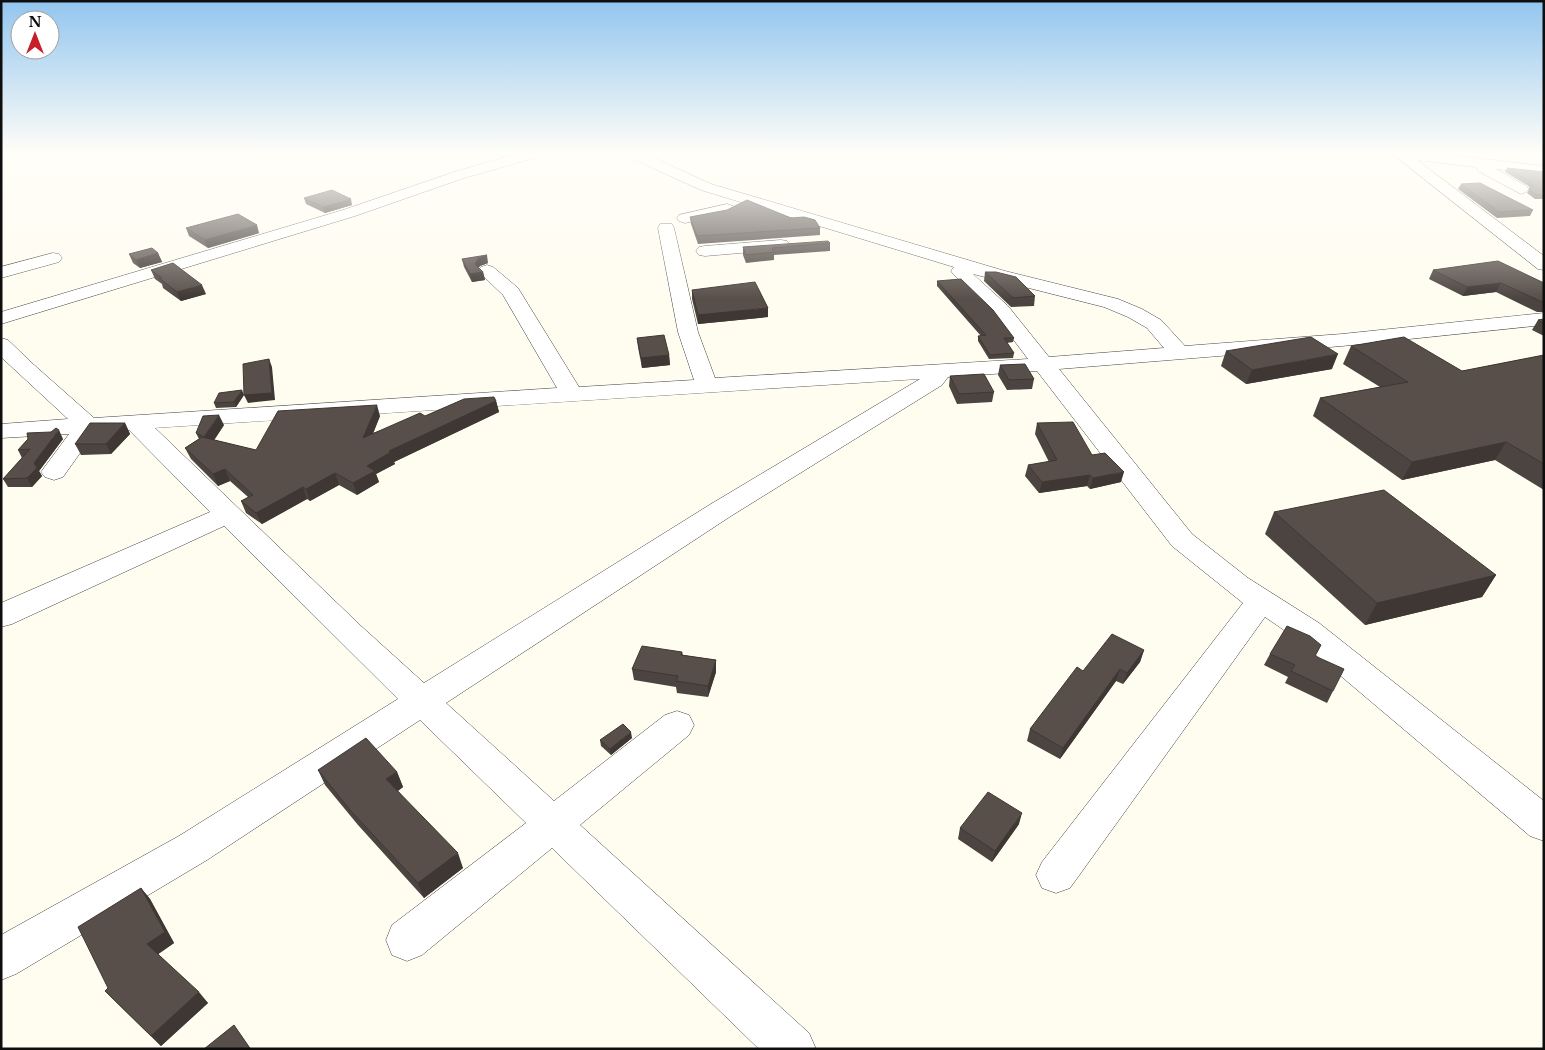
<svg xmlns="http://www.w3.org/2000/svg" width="1545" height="1050" font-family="'Libre Baskerville',serif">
  <rect width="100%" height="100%" fill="#fffcf0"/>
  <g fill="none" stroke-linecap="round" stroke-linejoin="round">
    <g stroke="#414141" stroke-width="1">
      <g id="minor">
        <path d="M523,152h24l-2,3 -81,23 -109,38 -354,108v-12l342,-102 111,-38z"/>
        <path d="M622,152h19l70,32 294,87 113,28 24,10 19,11 24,26 157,-12 202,-21v12l-202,21 -283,23 133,165 56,44 71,45 225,178v40l-14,-5 -233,-197 -32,-22 -195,271 -14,5 -14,-5 -6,-13 6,-13 201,-259 -71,-57 -135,-175 -89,6 -6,8 -211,131 -285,187 108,98 111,-86 12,-4 12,4 5,10 -5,10 -109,90 229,208 7,16h-57l-207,-201 -130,107 -15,6 -15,-6 -6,-15 6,-15 134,-102 -106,-103 -213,140 -191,114 -15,6v-45l178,-99 219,-137 -174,-173 -212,98 -11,3v-24l209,-91 -81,-82 -34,2 -32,45 -9,3 -9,-3 -4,-5 28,-38 -68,4v-14l67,-5 -67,-62v-19l7,2 25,24 61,54 463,-30 -54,-93 -25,-24 3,-4 6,-2 6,2 25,21 61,99 115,-7 -16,-48 -20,-104 2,-4h12l2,4 24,104 17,46 313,-19 -34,-45 -40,-39 -3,-4 3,-4 -253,-77 -77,-35zM973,274l131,33 24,10 19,11 17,20 -115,9 -41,-51zM920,379l-209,125 -287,179 -63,-57 -206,-198z"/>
        <path d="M1390,152h32l122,14v8l-48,-5 30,17 3,3 -3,3 -5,2 -43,-23 -2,-4 -59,-7 127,96v14l-6,-1z"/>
        <path d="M727,204l6,2 2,3 -8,6 -42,8 -6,-2 -2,-3 2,-3z"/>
        <path d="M781,240l6,1 3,4 -3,4 -82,7 -6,-1 -3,-4 3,-4 6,-1z"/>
        <path d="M53,253l6,1 3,4 -3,4 -58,16v-11z"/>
      </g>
    </g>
    <use href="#minor" fill="#fff" fill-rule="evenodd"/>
  </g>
  <g fill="#4c4440">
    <path d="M1507,168l37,4v27h-9l-8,-6 3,-5 -3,-3 -22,-13z"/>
    <path d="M1461,184l72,26 -3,6 -33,2 -39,-29z"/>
    <path d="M304,198l48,7 -27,8 -19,-9z"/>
    <path d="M690,217l101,1 29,10v7l-122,9 -7,-20z"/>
    <path d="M186,228l73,5 -51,15 -19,-12z"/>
    <path d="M830,243v8l-56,4v5l-28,3 -3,-8v-8z"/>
    <path d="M158,253l4,9 -22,6 -7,-5 -4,-9z"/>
    <path d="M462,259l26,4 -8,3 -2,2 5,4 2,8 -13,2 -8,-15z"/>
    <path d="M151,270l55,24 -25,7 -18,-13 -1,-4 -7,-5z"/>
    <path d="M1433,270l111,13v29h-7l-41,-20 -33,4 -34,-17z"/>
    <path d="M985,272l50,24 -1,10 -23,1 -27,-26z"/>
    <path d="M937,281l77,57 -1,4 -6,1 7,10 -1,5 -24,1 -11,-18v-5h3l-44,-50z"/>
    <path d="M692,290l76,27 -70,7 -6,-25z"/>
    <path d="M1544,319v17l-12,-6 6,-10z"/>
    <path d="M637,338l32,17 1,10 -28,3 -4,-21z"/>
    <path d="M1351,346l111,25 82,-16v135l-49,-30 -93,20 -89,-64 7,-18 60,-11 -37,-23z"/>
    <path d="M1226,351l106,18 -86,15 -25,-18z"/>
    <path d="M1000,365l34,14 -2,10 -25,1 -9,-15z"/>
    <path d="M950,376l44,16 -2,10 -35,2 -8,-18z"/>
    <path d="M244,395l-8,12 -20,1 -2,-5z"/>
    <path d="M496,401l3,11 -105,50 1,2 -19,10 3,8 -22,13 -18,-10 -29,16 -3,-2 -45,25 -16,-11 -5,-12 7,-4 -18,-16 -12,5 -27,-27 -6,-11 14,-9 -3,-6 28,-8 -10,15 42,10 124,-34 -7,17 52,-17z"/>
    <path d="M125,423l5,11 -19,20 -30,1 -6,-11z"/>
    <path d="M1037,423l55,32 29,27 -31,7 -3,-3 -48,7 -14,-17 3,-11 21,-3 -14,-28z"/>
    <path d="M28,439h35l-24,32 3,5 -10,11h-24l-5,-8 19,-21 -4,-8z"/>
    <path d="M1274,512l222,63 -14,22 -117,28 -100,-91z"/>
    <path d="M1144,650l-4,12 -17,22 -7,-3 -56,78 -33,-18 3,-12 53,-58z"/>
    <path d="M682,652l1,3 33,5v12l-8,25 -31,-4 -1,-6 -42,-7 -2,-11z"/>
    <path d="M1270,654l45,2 18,35 -6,12 -42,-20 3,-6 -24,-12z"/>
    <path d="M632,738l-21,17 -10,-9 -1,-6z"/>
    <path d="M318,770l79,2 6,15 -5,4 65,77 -39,30 -66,-73 -33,-40z"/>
    <path d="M1019,824l-27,38 -34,-23 2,-11z"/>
    <path d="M141,888l9,11 24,44 -16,11 50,49 -47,43 -56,-55 3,-3z"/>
  </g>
  <g fill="#3e3734">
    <path d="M351,199l1,6 -27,8 -2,-6z"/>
    <path d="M257,225l2,8 -51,15 -3,-8z"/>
    <path d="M158,253l4,9 -22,6 -4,-8z"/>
    <path d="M487,255l1,8 -8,3 -4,5 -1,-7 3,-6z"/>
    <path d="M483,272l2,8 -13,2 -2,-8z"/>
    <path d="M1501,283l-5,9 -33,4 4,-9z"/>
    <path d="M202,285l4,9 -25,7 -4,-9z"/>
    <path d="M768,308v9l-70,7v-9z"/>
    <path d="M1338,354l-6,15 -86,15 6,-14z"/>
    <path d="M669,355l1,10 -28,3 -1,-10z"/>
    <path d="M269,359l3,8 3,33 -27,3 -4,-8z"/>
    <path d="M242,390l2,5 -8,12 -2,-5z"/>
    <path d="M496,401l3,11 -105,50 1,2 -19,10 3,8 -22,13 -4,-12 14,-17 22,-15z"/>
    <path d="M377,405l3,11 -13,33 -4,-11z"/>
    <path d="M219,415l5,10 -15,23 -5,-11z"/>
    <path d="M125,423l5,11 -19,20 -5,-10z"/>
    <path d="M59,430l4,9 -24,32 3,5 -10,11 -5,-9 7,-15z"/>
    <path d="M1506,442l-11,18 -93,20 10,-18z"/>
    <path d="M225,469l5,12 -12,5 -5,-12z"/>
    <path d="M1124,472l-3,10 -31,7 3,-11z"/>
    <path d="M335,473l4,12 -29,16 -4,-12z"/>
    <path d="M1090,475l-3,11 -48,7 3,-11z"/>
    <path d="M303,487l4,12 -45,25 -6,-11z"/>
    <path d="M1496,575l-14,22 -117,28 12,-22z"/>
    <path d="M1144,650l-4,12 -17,22 4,-11z"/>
    <path d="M716,660v12l-8,25v-11z"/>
    <path d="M1120,669l-4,12 -56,78 3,-11z"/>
    <path d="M631,732l1,6 -21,17 -1,-6z"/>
    <path d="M397,772l6,15 -10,7 -7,-15z"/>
    <path d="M1022,813l-3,11 -27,38 3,-11z"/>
    <path d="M458,853l5,15 -39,30 -6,-15z"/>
    <path d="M141,888l9,11 24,44 -17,12 -10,-11z"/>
    <path d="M199,992l9,11 -47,43 -10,-10z"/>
    <path d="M234,1025l8,11 9,13h-1z"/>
  </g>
  <g fill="#584f4a" stroke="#3e3734">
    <path d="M1507,168l37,4v23h-7l-8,-6 4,-4 -4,-4z"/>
    <path d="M1480,183l53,27 -34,2 -38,-28z"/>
    <path d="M332,190l19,9 -28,8 -19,-9z"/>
    <path d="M747,200l44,18 13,-1 11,3 5,8 -123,8 -7,-19 37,-7z"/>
    <path d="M238,214l19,11 -52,15 -19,-12z"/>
    <path d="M828,241l2,2 -58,5 2,4 -28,3 -3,-8z"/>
    <path d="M152,248l6,5 -22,7 -7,-6z"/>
    <path d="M487,255l-9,3 -3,6 8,8 -13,2 -8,-15z"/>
    <path d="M1498,261l46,22v19h-2l-41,-19 -34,4 -34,-17z"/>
    <path d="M173,263l29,22 -25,7 -18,-14h3l-11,-8z"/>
    <path d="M985,272h11l20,5 19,19 -22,2z"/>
    <path d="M961,279l32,31 21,28h-10l10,15 -24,2 -12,-19 8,-1 -49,-54z"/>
    <path d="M755,282l13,26 -70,7 -6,-25z"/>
    <path d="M1544,319v5l-6,-4z"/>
    <path d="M664,335l5,20 -28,3 -4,-20z"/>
    <path d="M1311,337l27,17 -86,16 -26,-19z"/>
    <path d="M1404,337l58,34 82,-16v109l-38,-22 -94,20 -92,-64 88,-16 -57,-36z"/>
    <path d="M269,359l3,34 -28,2 -1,-31z"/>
    <path d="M1025,364l9,15 -25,1 -9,-15z"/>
    <path d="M984,374l10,18 -35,2 -9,-18z"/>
    <path d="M242,390l-8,12 -20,1 5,-10z"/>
    <path d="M494,397l2,4 -107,50 2,1 -24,14 8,5 -22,12 -18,-10 -29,16 -3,-2 -47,26 -15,-12 12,-6 -28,-26 -12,5 -28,-26 17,-11 54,13 22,-39 99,-6 -14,33 57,-25 5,3 39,-17z"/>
    <path d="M219,415l-15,22 -8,-4 7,-17z"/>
    <path d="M1073,422l19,33 13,-2 19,19 -31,6 -3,-3 -48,7 -14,-17 29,-5 -20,-37z"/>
    <path d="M90,423h35l-19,21h-31z"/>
    <path d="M56,428l3,2 -25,33 3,5 -10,10 -24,1 27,-30 -12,1 10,-11 -1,-6 24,-1z"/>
    <path d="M1384,490l112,85 -119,28 -103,-91z"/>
    <path d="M1287,626l23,10 11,9 -6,11 29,13 -11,22 -42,-20 4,-6 -25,-11z"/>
    <path d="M1112,634l32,16 -17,23 -7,-4 -57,79 -33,-19 47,-62 6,4z"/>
    <path d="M642,646l40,6 -1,3 35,5 -8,26 -32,-5 2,-5 -46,-7z"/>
    <path d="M623,724l8,8 -21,17 -10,-9z"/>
    <path d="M366,738l31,34 -11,7 72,74 -40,30 -68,-73 -32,-40z"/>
    <path d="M988,792l34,21 -27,38 -35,-23z"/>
    <path d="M141,888l24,44 -18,12 52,48 -48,44 -46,-45 3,-3 -30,-61z"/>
    <path d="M234,1025l16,24h-46z"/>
  </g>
  <linearGradient id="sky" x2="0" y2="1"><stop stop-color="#92c5ef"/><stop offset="0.51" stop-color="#fffef8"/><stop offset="1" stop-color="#fffef8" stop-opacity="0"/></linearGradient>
  <rect width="1545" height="299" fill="url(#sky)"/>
  <rect width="1545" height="1050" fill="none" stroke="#0e0e0e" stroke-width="5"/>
  <g transform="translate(35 35)"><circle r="24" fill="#ffffff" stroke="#9f9f9f"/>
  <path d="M0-4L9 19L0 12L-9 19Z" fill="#c51f27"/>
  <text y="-8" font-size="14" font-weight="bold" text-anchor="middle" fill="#0e0e0e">N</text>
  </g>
</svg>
